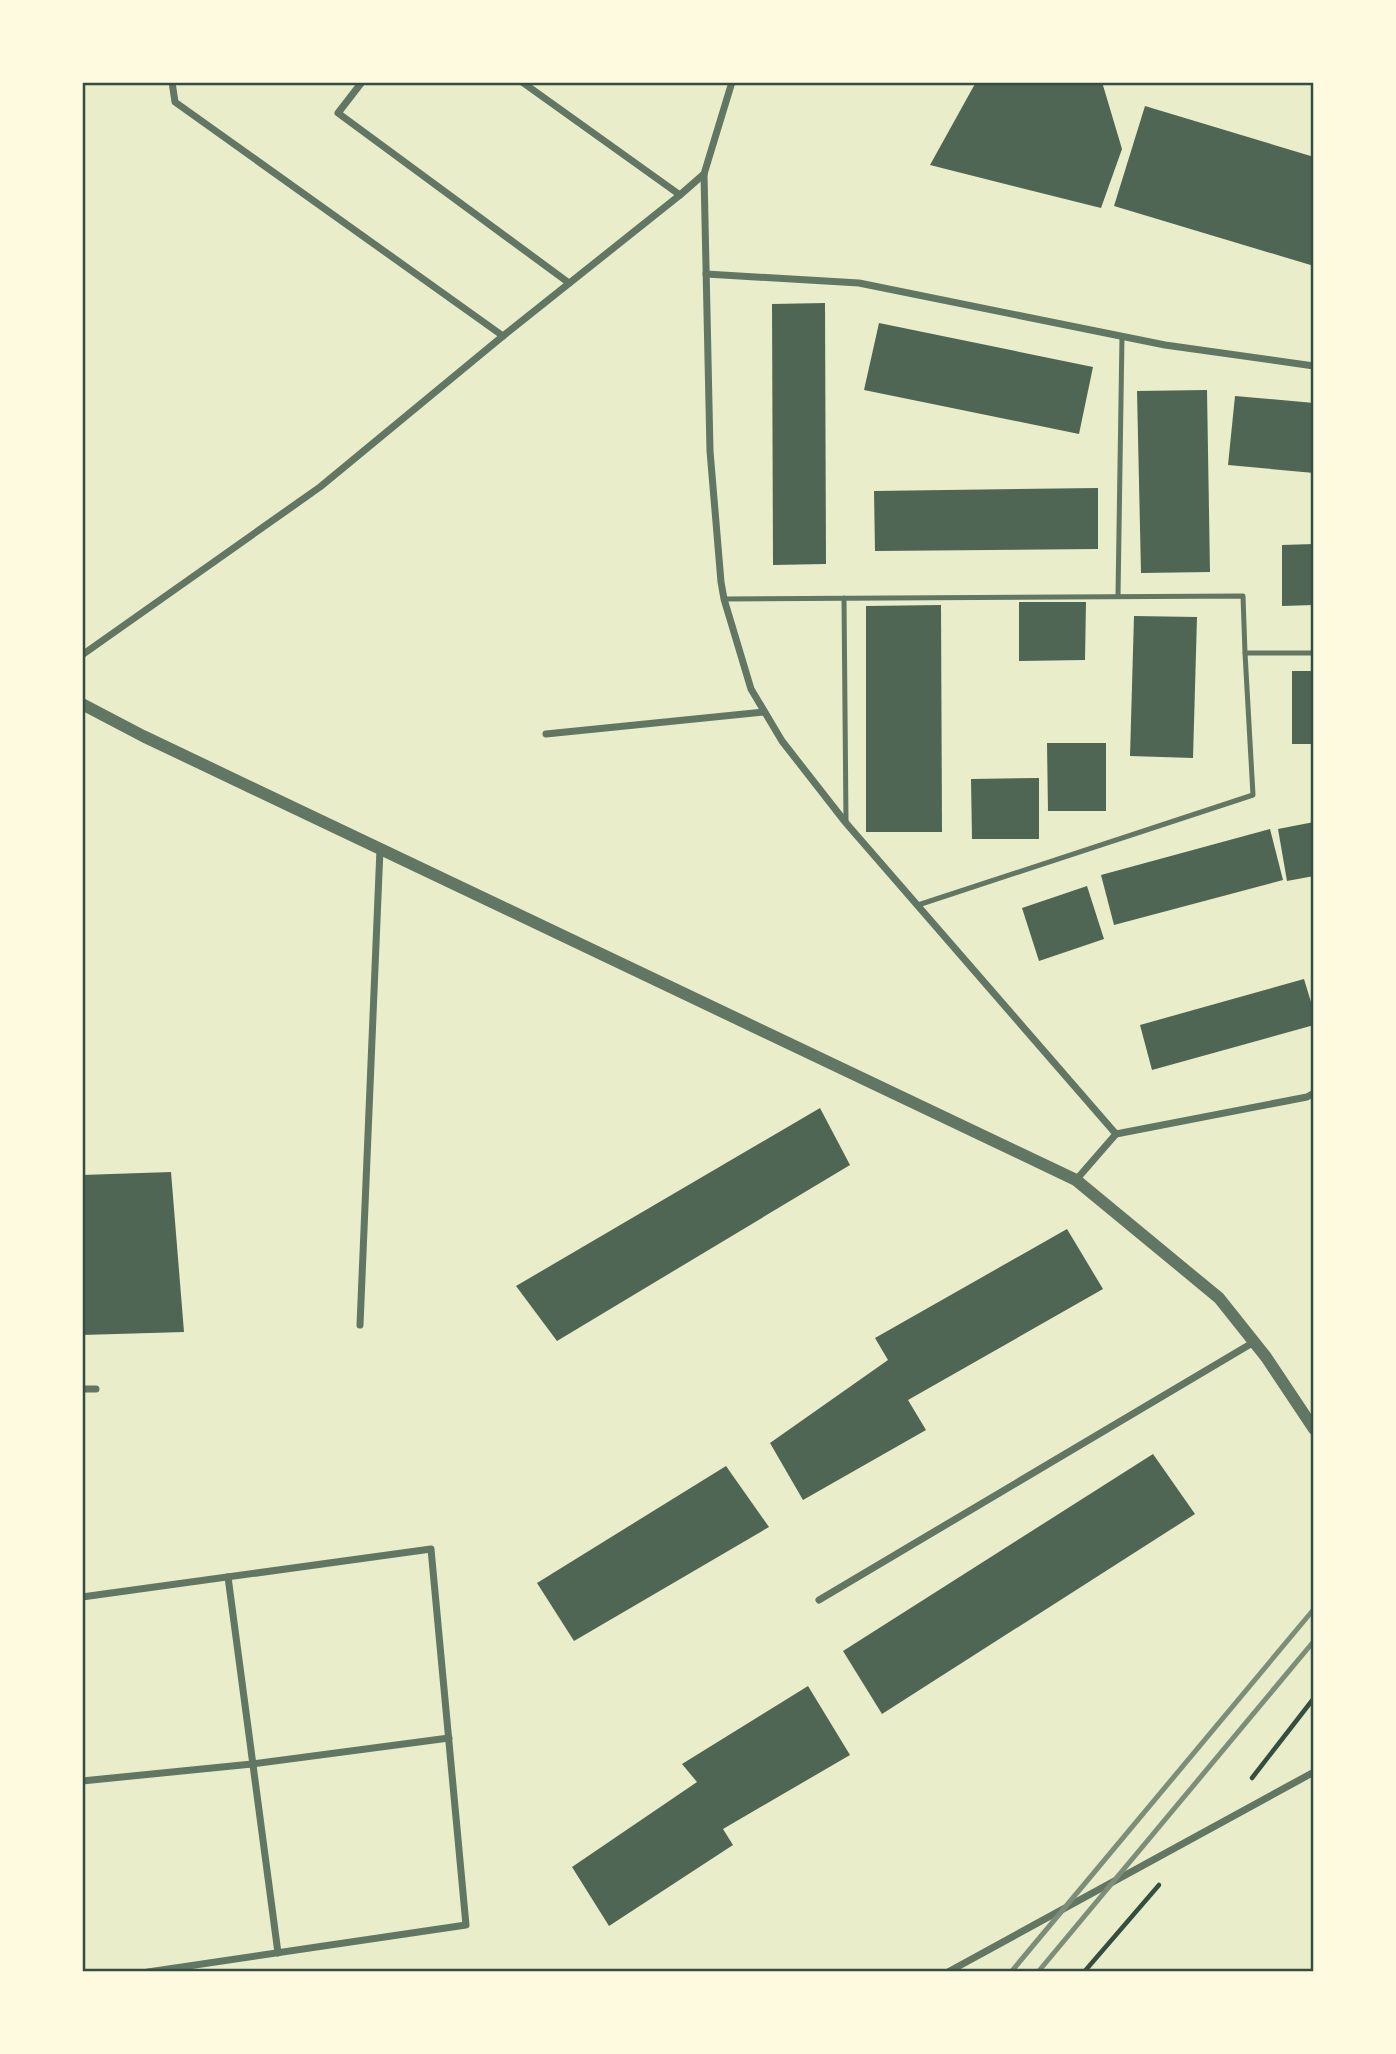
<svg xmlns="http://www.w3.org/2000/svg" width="1396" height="2054" font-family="'Archivo Narrow',sans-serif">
  <rect width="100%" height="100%" fill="#e9edc9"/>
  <g fill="#4f6655">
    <path d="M976,82h126l20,67 -21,59 -171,-43z"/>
    <path d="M1145,106l169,51v109l-200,-60z"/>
    <path d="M825,303l1,261 -53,1 -1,-261z"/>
    <path d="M879,323l214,44 -14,67 -215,-44z"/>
    <path d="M1207,390l3,182 -69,1 -4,-182z"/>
    <path d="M1235,396l79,7v70l-86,-8z"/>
    <path d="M1098,488v61l-223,2 -1,-60z"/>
    <path d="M1314,544v61l-32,1v-61z"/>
    <path d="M1019,602h67l-1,58 -66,1z"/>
    <path d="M941,605l1,227h-76v-226z"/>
    <path d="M1134,616l63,1 -4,141 -63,-2z"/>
    <rect x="1292" y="671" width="22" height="73"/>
    <path d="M1047,743h59v68h-58z"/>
    <path d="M1039,778v61h-67l-1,-60z"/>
    <path d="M1314,822v54l-27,5 -9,-52z"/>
    <path d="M1270,829l13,51 -169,45 -13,-50z"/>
    <path d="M1087,886l17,53 -65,22 -17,-53z"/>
    <path d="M1304,979l10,33v13l-162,45 -12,-45z"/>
    <path d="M820,1108l30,57 -293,176 -41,-55z"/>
    <path d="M171,1172l13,160 -102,3v-160z"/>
    <path d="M1067,1229l36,60 -195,111 18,30 -123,70 -33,-57 118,-83 -13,-22z"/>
    <path d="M1153,1454l42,60 -313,200 -39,-63z"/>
    <path d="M726,1466l43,61 -195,114 -37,-58z"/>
    <path d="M808,1686l42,69 -127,74 10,16 -124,81 -37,-59 125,-85 -15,-18z"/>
  </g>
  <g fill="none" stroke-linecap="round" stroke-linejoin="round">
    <g stroke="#344e41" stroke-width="4.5">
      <path d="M1252,1778l62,-80"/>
      <path d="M1084,1972l75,-87"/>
    </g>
    <g stroke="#617663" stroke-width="5">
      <path d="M1118,596l4,-260"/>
      <path d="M844,598l2,224"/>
      <path d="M724,599l519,-3 2,57"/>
      <path d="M918,905l335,-110 -8,-142h69"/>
    </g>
    <g stroke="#617663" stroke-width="7">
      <path d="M172,82l3,20 328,234"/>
      <path d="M362,82l-24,31 231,170"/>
      <path d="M522,82l158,113"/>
      <path d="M732,82l-28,92 6,277 11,131 3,17 27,90 31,52 64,82 270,311 -40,46"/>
      <path d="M706,274l153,9 306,62 149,21"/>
      <path d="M82,655l238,-168 183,-151 177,-141 24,-21"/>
      <path d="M546,734l218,-22"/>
      <path d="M1116,1134l191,-37 7,-4"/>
      <path d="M360,1325l20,-476"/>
      <path d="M82,1389h14"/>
      <path d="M228,1577l50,376"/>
      <path d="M82,1597l349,-48 35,376 -318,47"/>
      <path d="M819,1600l435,-258"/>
      <path d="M82,1781l170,-17 197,-26"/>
      <path d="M948,1972l366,-200"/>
    </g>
    <path stroke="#617663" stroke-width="12" d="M82,704l61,32 933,444 143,118 47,59 48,72"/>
    <g stroke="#7c8e77" stroke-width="5">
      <path d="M1011,1972l303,-363"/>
      <path d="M1038,1972l276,-331"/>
    </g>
  </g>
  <rect width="1396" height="2054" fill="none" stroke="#fefae0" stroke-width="168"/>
  <rect x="84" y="84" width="1228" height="1886" fill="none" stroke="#344e41" stroke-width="2.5"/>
</svg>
